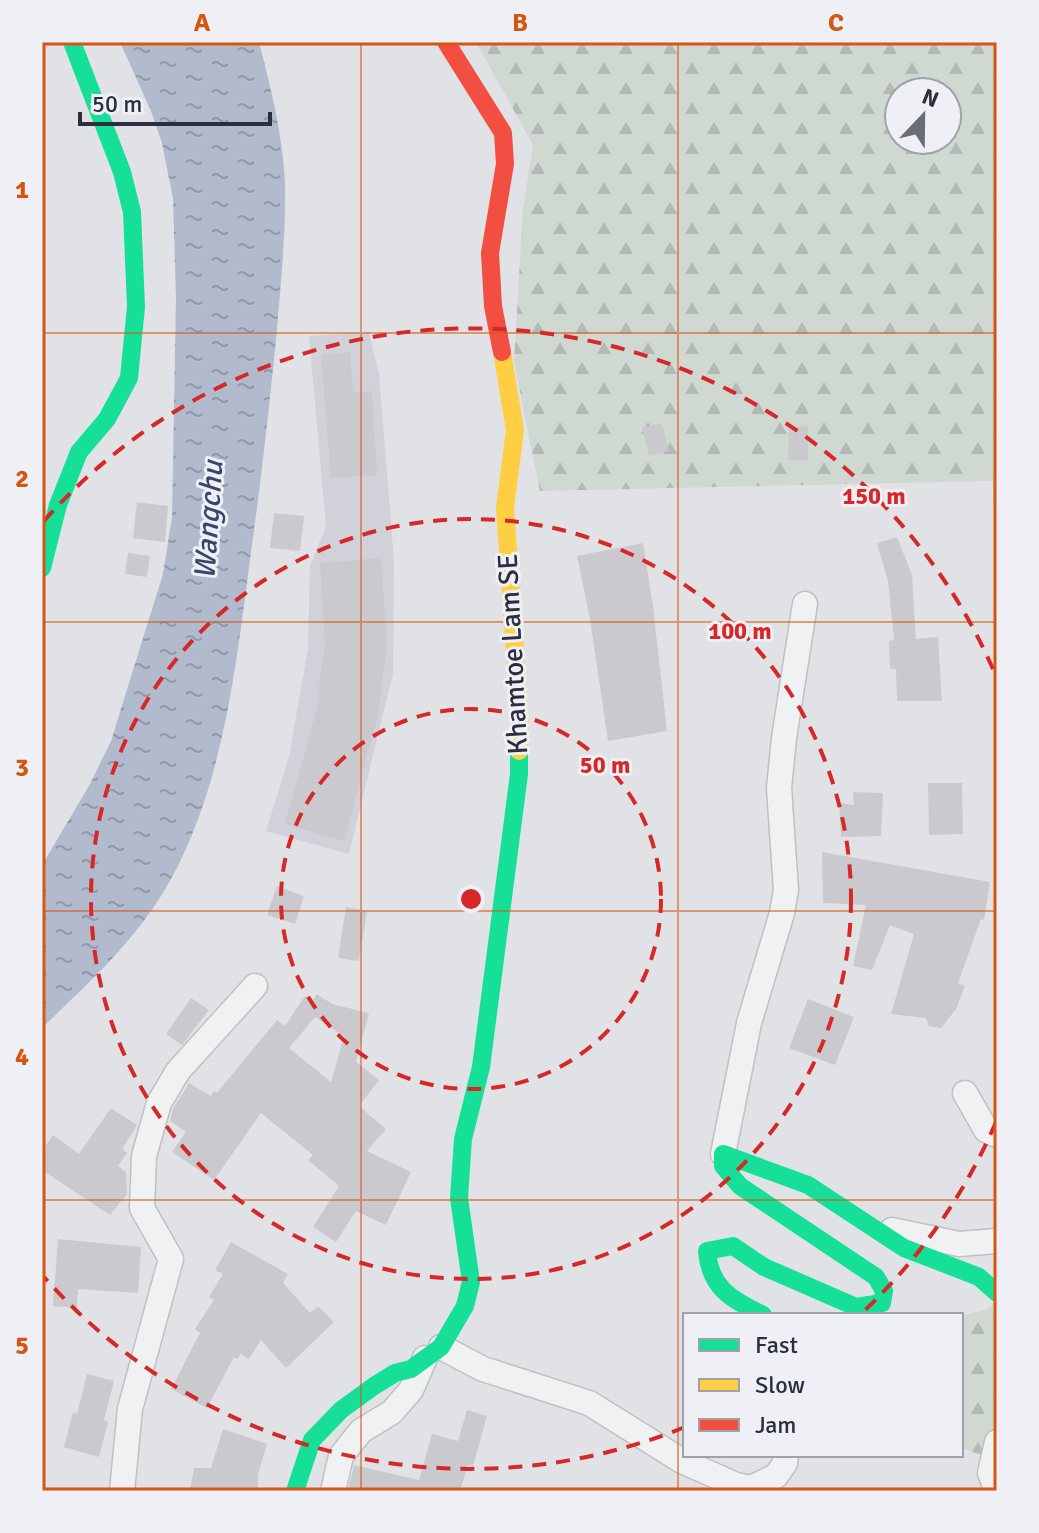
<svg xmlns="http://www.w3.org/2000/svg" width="1039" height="1533" font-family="Signika,sans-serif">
  <defs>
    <pattern id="forest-firs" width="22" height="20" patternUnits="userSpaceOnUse" patternTransform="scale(2)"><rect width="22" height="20" fill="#d0d8d2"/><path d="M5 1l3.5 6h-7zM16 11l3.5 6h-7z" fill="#b3bab5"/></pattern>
    <pattern id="water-ripples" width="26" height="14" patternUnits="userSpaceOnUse" patternTransform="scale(2)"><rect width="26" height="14" fill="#b2bbce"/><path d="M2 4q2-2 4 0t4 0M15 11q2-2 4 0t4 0" fill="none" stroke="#9198a8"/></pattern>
  </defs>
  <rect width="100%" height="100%" fill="#e1e2e6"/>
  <path fill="#d0d1d9" d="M369,332l10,42 15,187 -1,112 -44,181 -83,-23 23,-74 19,-109 2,-82 16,-40 -17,-190z"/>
  <g fill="url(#forest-firs)" fill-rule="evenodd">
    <path d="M476,42h521v493l-5,-54 -452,10 -26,-129 9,-153 10,-64zM899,92h48v48h-48z"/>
    <path d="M997,1299v161l-36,-12v-132l27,-7z"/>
  </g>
  <path fill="url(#water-ripples)" d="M120,42h139c12,47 24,93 26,142 1,49 -4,97 -8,145 -7,72 -15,144 -25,216 -14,103 -24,211 -67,306 -33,75 -86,122 -143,177v-163l48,-81 21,-43 52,-167 9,-57 4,-220 -3,-98 -11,-56 -11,-32z"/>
  <g fill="#cacace" fill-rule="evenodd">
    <path d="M350,352l3,40 19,-1 5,84 -46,3 -10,-123z"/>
    <path d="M662,423l7,28 -20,5 -7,-28z"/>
    <path d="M808,426v34h-20l1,-33z"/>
    <path d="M137,502l31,4 -3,36 -32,-4z"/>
    <path d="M274,513l30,3 -4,35 -30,-3z"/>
    <path d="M897,537l15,38 4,64 22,-2 4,64h-45l-1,-32h-6l-1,-28 5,-1 -6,-59 -11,-38z"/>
    <path d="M643,543l10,63 14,125 -59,10 -18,-122 -13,-63z"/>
    <path d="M128,553l22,3 -3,21 -22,-3z"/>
    <path d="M381,558l6,86 -9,72 -34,125 -59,-17 36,-130h-3l7,-50 -5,-81z"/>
    <path d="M928,783h34l1,51 -34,1z"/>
    <path d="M853,792l30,1 -2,43 -40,1 -2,-34 15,2z"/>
    <path d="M822,852l168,30 -6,38 -3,-1 -23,64 7,3 -9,23 -15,19 -12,-2 -3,-8 -35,-4 23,-80 -24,-9 -18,45 -19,-4 13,-61 -43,-2z"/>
    <path d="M277,886l27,10 -9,28 -28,-9z"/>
    <path d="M346,907l21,4 -8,50 -21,-3z"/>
    <path d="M317,994l15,10 37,9 -13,49 23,18 -20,26 27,23 -19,22 44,21 -25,53 -30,-14 -20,31 -23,-15 26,-41 -31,-26 5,-5 -52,-42 -47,67 -42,-28 14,-20 -16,-11 3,-12 16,-26 22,13 3,-5 3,2 60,-73 8,6 20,-30 7,5zM315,1017l29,19 -13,46 -42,-34z"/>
    <path d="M191,998l18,12 -27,35 -16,-11z"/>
    <path d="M808,999l46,18 -19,48 -46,-17z"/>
    <path d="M111,1108l26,17 -15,24 5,4 -9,13 8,6 1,22 -17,21 -68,-45v-19l11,-16 26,19z"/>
    <path d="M58,1239l83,8 -3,46 -60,-4 -1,19 -24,-2z"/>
    <path d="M231,1242l57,32 -5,9 27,30 8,-7 16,16 -48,46 -25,-28 -12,19 -8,-5 -4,5 -3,-2 -27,51 -36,-19 29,-56 -5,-4 19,-29 -5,-3 14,-23 -8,-4z"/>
    <path d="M87,1374l27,7 -10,39 4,2 -9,35 -35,-10 9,-35 4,2z"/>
    <path d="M467,1410l20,6 -14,50 -5,-1 -8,26h-112l6,-26 65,15 13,-46 26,7z"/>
    <path d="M223,1429l44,15 -9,30v17h-68l4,-23h17z"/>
  </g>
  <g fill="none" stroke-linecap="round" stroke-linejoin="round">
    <g stroke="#c0c0c4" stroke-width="27">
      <g id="street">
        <path d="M965,1093l21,37 11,5"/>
        <path d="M723,1154l26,-131 33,-110 4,-23 -7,-102 5,-50 21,-134"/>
        <path d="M892,1230l67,14 38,-3"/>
        <path d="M441,1347l42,22 106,34 93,58 54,24 15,3 25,-12 9,-13 1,-8"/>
        <path d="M122,1491l8,-82 41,-150 -29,-51 2,-52 15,-53 19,-32 77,-85"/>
        <path d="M333,1491l8,-35 20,-25 31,-19 19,-22 14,-32"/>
        <path d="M997,1491l-7,-18 7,-31"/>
      </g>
    </g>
    <use href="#street" stroke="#f0f1f3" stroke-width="24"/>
    <g stroke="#16e098" stroke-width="18">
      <path d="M42,568l16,-63 21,-53 28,-33 22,-41 7,-71 -4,-95 -10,-40 -50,-130"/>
      <path d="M763,1315c-31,-16 -53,-26 -56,-64l26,-5 31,21 92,40 26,-4 2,-12 -8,-14 -136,-91 -17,-20v-12l85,31 96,63 75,29 18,16"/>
      <path d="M295,1491l17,-51 29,-30 33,-24 21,-13 16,-4 30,-22 24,-41 6,-24 -12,-84 4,-59 18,-72 38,-293v-23"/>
    </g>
    <path stroke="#ffcf43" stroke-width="18" d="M502,352l13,78 -10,78 15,217 -1,26"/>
    <path stroke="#f24e42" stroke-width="18" d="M446,42l57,91 2,31 -15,89 3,53 9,46"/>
  </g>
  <path fill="none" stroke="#d55511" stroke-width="2" stroke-opacity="0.55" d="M361,42v1449M678,42v1449M42,333h955M42,622h955M42,911h955M42,1200h955"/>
  <g fill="none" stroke="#d62828" stroke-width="4" stroke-dasharray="14 10">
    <circle cx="471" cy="899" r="190"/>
    <circle cx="471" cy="899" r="380"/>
    <path d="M996 1122A570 570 0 0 1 863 1312M685 1427A570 570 0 0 1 44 1277M44 521A570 570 0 0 1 996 676"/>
  </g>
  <g text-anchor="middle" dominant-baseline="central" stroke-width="6" stroke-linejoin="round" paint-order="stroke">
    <g font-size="28" fill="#2a2e3d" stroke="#eff0f5">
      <text transform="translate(513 654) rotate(-93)">Khamtoe Lam SE</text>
    </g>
    <g font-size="30" font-style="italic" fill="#39466c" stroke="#eff0f5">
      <text transform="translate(209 520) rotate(-86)">Wangchu</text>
    </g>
  </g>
  <circle cx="471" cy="899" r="12" fill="#d62828" stroke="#eff0f5" stroke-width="4"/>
  <g font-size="24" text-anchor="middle" font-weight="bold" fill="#d62828" stroke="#eff0f5" stroke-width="6" stroke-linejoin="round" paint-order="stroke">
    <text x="874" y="504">150 m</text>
    <text x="740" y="639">100 m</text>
    <text x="605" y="773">50 m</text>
  </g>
  <rect width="1039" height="1533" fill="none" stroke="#eff0f5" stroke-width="88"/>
  <rect x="683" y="1313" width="280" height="144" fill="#eff0f5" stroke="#a0a2ab" stroke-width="2"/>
  <rect x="699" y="1339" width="40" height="12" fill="#16e098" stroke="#a0a2ab" stroke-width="2"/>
  <text x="755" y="1353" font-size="24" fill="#2a2e3d">Fast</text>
  <rect x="699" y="1379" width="40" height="12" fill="#ffcf43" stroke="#a0a2ab" stroke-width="2"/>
  <text x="755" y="1393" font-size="24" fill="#2a2e3d">Slow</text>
  <rect x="699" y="1419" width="40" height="12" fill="#f24e42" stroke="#a0a2ab" stroke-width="2"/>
  <text x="755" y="1433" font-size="24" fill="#2a2e3d">Jam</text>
  <g transform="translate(923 116) rotate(22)"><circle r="38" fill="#eff0f5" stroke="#a0a2ab" stroke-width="2"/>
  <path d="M0-6L14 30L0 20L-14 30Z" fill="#6a6d78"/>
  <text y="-12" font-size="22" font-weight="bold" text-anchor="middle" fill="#2a2e3d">N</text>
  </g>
  <path d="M80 112v12h190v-12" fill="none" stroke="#2a2e3d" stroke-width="4"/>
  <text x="92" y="112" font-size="24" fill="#2a2e3d" stroke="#eff0f5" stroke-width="6" paint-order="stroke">50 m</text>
  <rect x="44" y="44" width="951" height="1445" fill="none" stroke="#d55511" stroke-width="3"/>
  <g font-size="26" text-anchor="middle" font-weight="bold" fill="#d55511">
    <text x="202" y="31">A</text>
    <text x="520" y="31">B</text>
    <text x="836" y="31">C</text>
    <text x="22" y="198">1</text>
    <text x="22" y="487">2</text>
    <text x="22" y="776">3</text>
    <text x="22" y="1065">4</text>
    <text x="22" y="1354">5</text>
  </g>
</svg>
